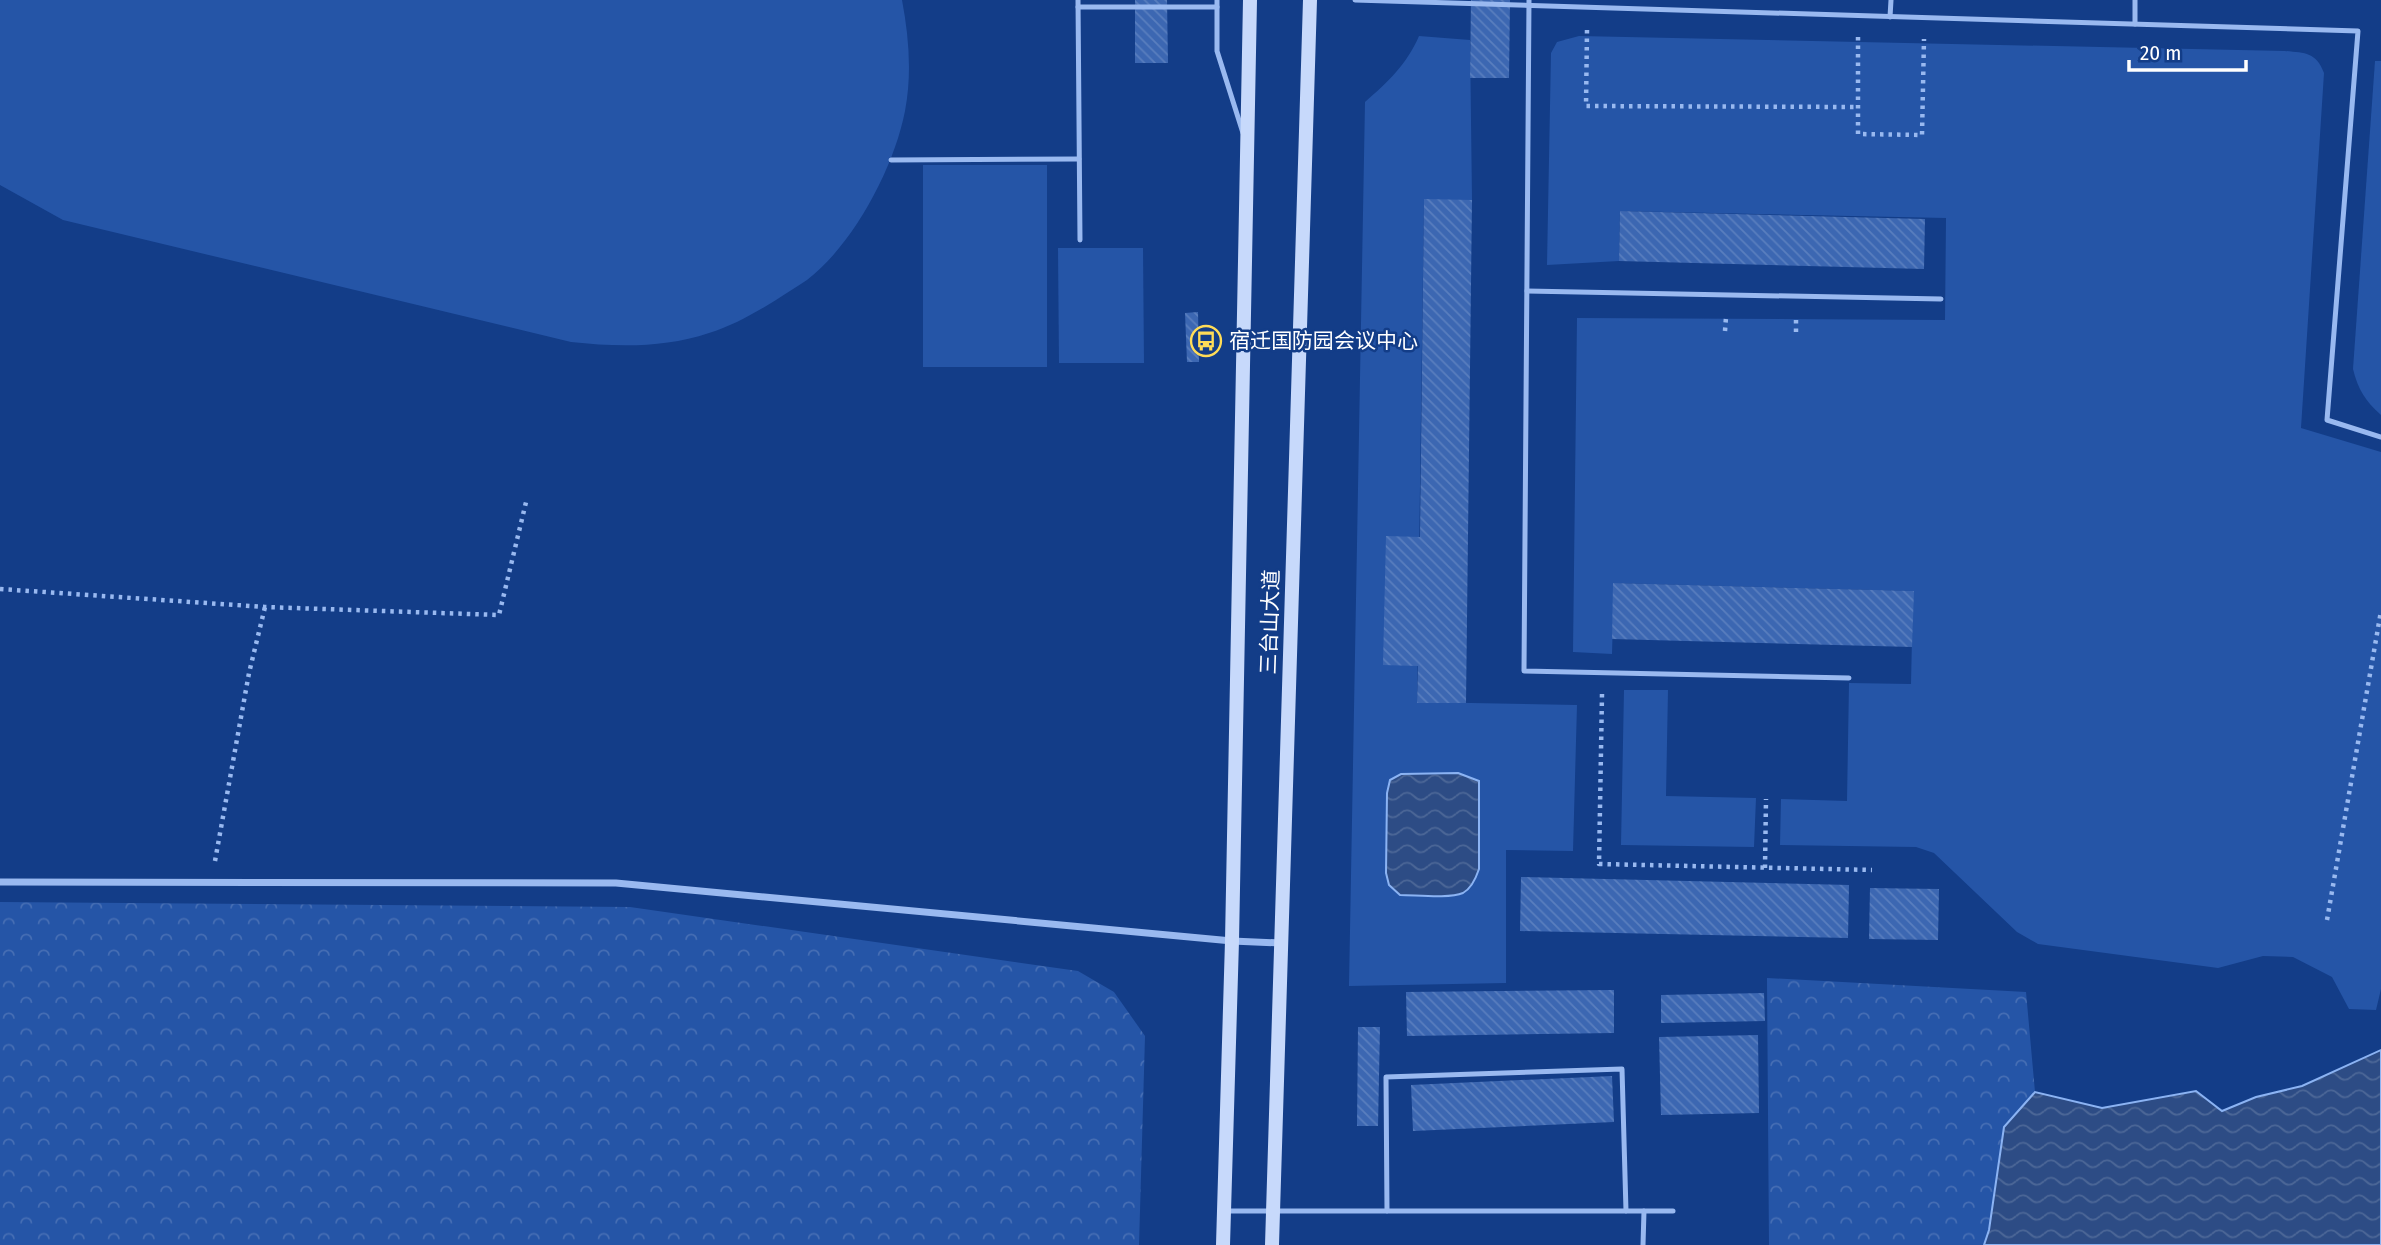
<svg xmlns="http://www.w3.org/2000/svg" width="2381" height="1245" font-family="'Fira Sans Condensed','Noto Sans SC',sans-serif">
  <defs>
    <pattern id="forest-crowns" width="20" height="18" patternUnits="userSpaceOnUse" patternTransform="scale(1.75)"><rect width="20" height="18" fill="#2555a7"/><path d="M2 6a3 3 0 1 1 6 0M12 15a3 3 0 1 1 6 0" fill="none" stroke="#466eb4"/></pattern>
    <pattern id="water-waves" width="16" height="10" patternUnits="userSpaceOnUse" patternTransform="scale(1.75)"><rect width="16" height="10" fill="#2d4c85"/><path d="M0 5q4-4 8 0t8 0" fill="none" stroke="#4c6797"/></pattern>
    <pattern id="building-back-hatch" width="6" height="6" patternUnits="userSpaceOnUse" patternTransform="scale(1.75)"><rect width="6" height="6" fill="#3c67b2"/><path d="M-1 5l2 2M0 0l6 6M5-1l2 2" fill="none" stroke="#597ebe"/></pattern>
  </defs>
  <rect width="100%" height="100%" fill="#133d88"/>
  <g fill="#2555a7">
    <path d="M0,0h902c7,37 10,74 3,111 -11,57 -52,134 -98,169 -10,7 -21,13 -31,20 -21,13 -44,26 -67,33 -45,15 -91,14 -138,9l-508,-122 -63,-35z"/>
    <path d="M1419,36l51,4 2,160h-48l-7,502 160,3 -4,146 -67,-1v133l-157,3 16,-884c23,-20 42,-38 54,-66z"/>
    <path d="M1579,36l706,15c20,2 31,1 39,22l-23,355 80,24v537l-5,21 -27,-1 -17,-32 -39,-20 -30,-1 -45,12 -180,-24 -21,-12 -83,-79 -18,-6 -136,-2 1,-46 66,2 2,-118 62,1 2,-93 -299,-8 -2,71 -39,-2 4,-334 368,2 1,-102 -326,-7 -1,50 -72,4 4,-212 6,-11z"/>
    <path d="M2375,61h6v354c-16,-14 -23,-26 -28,-46z"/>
    <rect x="923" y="165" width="124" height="202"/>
    <path d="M1058,248h85l1,115h-85z"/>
    <path d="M1624,690h44l-2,106 90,2 -2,49 -133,-2z"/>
  </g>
  <g fill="url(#forest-crowns)">
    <path d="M0,902l630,5 448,64 36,21 31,44 -6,209h-1139z"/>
    <path d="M1767,978l259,14 9,100 -31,35 -15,103 -5,15h-215z"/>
  </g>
  <g fill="url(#water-waves)" stroke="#8bb3f3" stroke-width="2">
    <path d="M1458,773l21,8v88c-3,9 -7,19 -16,24 -14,6 -47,2 -63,2l-11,-10 -3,-12 1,-80 3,-13 11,-6z"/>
    <path d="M2381,1050v195h-397l5,-15 15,-103 31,-35 67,16 94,-17 26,20 34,-14 46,-11z"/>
  </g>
  <g fill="url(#building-back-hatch)">
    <path d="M1135,0h32l1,63h-33z"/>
    <path d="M1471,0h39l-1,78h-39z"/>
    <path d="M1424,199l48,1 -6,503h-49l1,-37 -35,-1 3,-129 34,1z"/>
    <path d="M1620,211l305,8 -1,50 -305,-8z"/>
    <path d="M1198,312l1,50h-12l-2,-49z"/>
    <path d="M1613,583l301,8 -2,56 -300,-8z"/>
    <path d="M1521,877l328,8 -1,53 -328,-7z"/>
    <path d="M1870,888l69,1 -1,51 -69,-1z"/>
    <path d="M1614,990v43l-207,3 -1,-44z"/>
    <path d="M1764,993l1,28 -104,2v-28z"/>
    <path d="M1358,1027h22l-2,99h-21z"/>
    <path d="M1758,1035l1,78 -98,2 -2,-78z"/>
    <path d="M1612,1076l2,46 -201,9 -2,-46z"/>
  </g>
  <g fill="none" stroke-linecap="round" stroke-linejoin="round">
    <g stroke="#99b9f0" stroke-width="4.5" stroke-dasharray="3.5 5" stroke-linecap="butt">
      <path d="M1587,30l-1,76 272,1"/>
      <path d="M1858,37v97l64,1 2,-96"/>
      <path d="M1725,331l1,-14"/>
      <path d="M1796,332v-14"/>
      <path d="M0,589l265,18 234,8 28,-117"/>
      <path d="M1602,694l-3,170 273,6"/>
      <path d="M215,861l34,-188 16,-66"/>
      <path d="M1765,868l1,-69"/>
      <path d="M2327,920l54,-309"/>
    </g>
    <g stroke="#99b9f0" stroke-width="5">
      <path d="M1078,0l2,240"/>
      <path d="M1217,0v51l26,82"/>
      <path d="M1355,0l1003,31 -31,389 54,17"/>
      <path d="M1529,0l-5,671 325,7"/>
      <path d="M1078,7h139"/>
      <path d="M1890,17l1,-17"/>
      <path d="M2135,24v-24"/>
      <path d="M891,160l188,-1"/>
      <path d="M1527,291l414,8"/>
      <path d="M1224,1211h449"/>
      <path d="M1387,1211l-1,-134 236,-8 4,142"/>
      <path d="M1643,1245l1,-34"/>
    </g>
    <path stroke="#99b9f0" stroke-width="7" d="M0,882l616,1 616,58 49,2"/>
    <g stroke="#c7d9fb" stroke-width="14">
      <path d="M1223,1245l9,-304 18,-941"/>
      <path d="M1272,1245l38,-1245"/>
    </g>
  </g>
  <defs>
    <g id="bus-ring" transform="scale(1.575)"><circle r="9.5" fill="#133d88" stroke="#ffdc57" stroke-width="1.5"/><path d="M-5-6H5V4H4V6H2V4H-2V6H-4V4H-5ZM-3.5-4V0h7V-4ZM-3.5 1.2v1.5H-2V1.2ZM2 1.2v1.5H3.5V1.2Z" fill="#ffdc57"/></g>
  </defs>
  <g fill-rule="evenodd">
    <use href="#bus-ring" x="1206" y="341"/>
  </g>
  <g text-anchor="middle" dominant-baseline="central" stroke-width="5" stroke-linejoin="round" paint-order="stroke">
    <g font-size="21" fill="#fff" stroke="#133d88" text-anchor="start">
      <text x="1229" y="341">宿迁国防园会议中心</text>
    </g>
    <g font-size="21" fill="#fff" stroke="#133d88">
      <text transform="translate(1270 622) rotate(-88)">三台山大道</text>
    </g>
  </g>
  <path d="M2129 60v10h117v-10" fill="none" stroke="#ffffff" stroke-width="3.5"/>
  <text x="2140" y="60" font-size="21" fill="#ffffff" stroke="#133d88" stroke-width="5" paint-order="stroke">20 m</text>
</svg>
